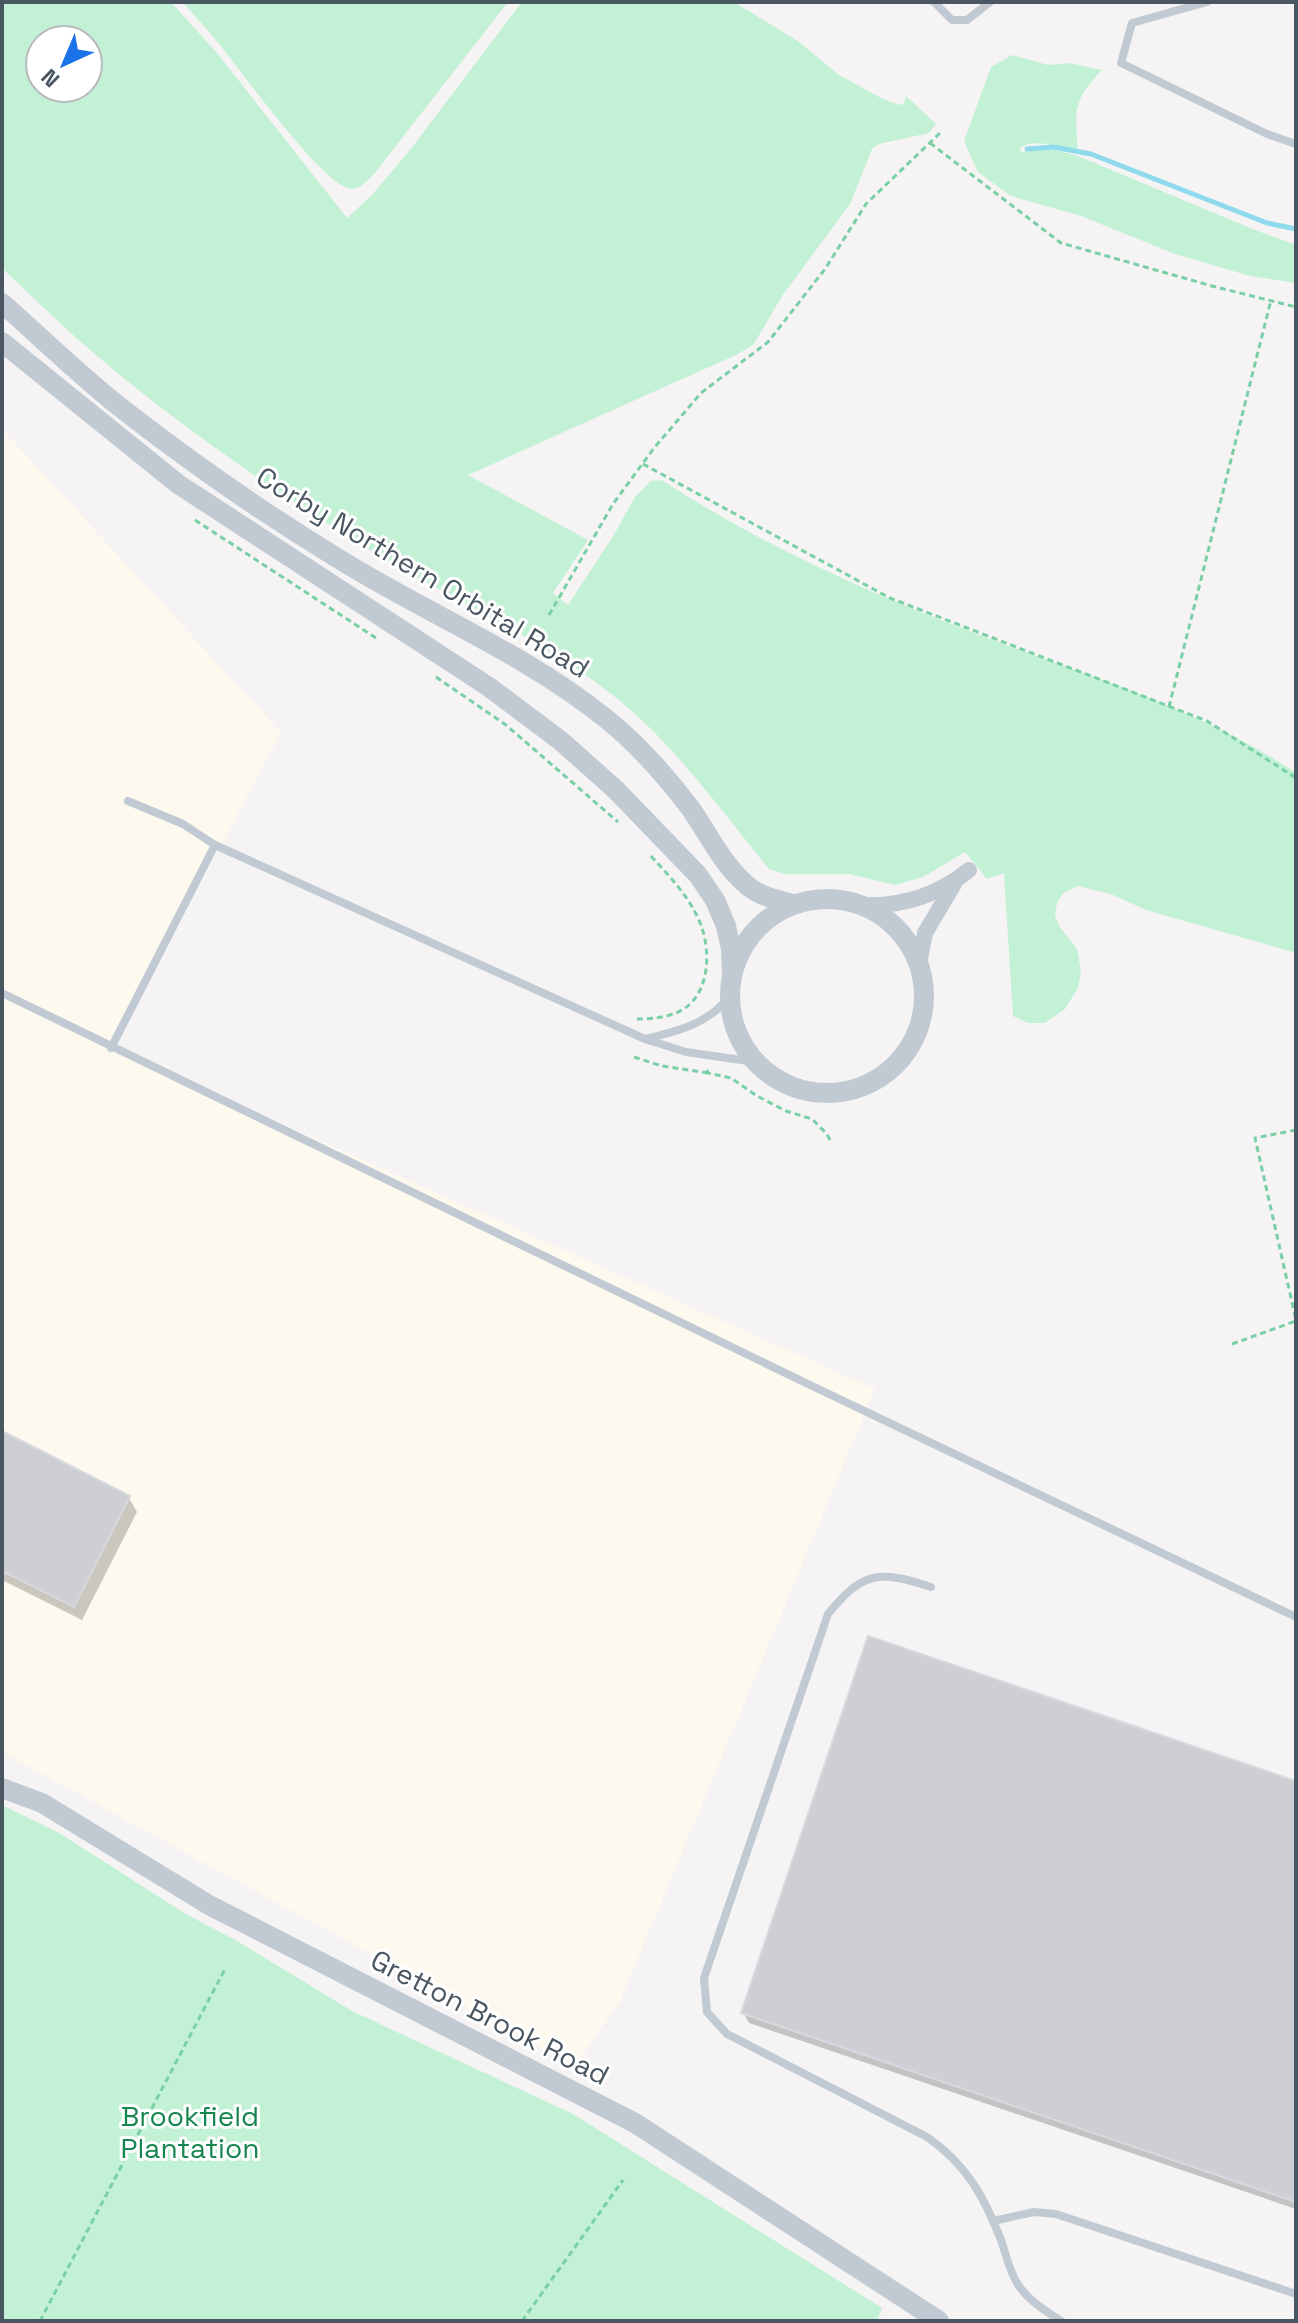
<svg xmlns="http://www.w3.org/2000/svg" width="1298" height="2323" font-family="'Space Grotesk',sans-serif">
  <rect width="100%" height="100%" fill="#f5f3f3"/>
  <path fill="#fdf9ef" d="M2,429l279,304 -169,315 763,341 -255,612 -45,65 -573,-314z"/>
  <g fill="#c3f1d5" fill-rule="evenodd">
    <path d="M2,2h169l46,51 130,165 24,-22 39,-46 112,-148h212l65,40 40,33 42,23 18,7 5,-2 2,-7 30,28 -7,9 -50,11 -7,5 -22,55 -68,92 -28,48 -16,10 -270,121 120,65 -35,53 15,12 44,-67 23,-41 16,-16 11,-1c100,66 221,120 334,161 104,39 206,69 300,132v180l-150,-43 -35,-16 -33,-8 -15,7 -6,10 -2,12 4,11 18,23 4,22 -3,17 -13,21 -20,14h-17l-15,-7 -9,-143 -17,6 -22,-27 -42,25 -28,8 -46,-11h-65l-15,-5c-46,-56 -89,-117 -144,-164 -77,-65 -173,-104 -258,-157 -95,-58 -186,-121 -271,-193 -33,-28 -63,-58 -94,-87zM40,40h48v48h-48z"/>
    <path d="M182,2h326l-134,172c-8,7 -14,17 -26,14 -28,-7 -106,-116 -129,-144 -11,-14 -24,-28 -37,-42z"/>
    <path d="M1012,55l36,10 22,-2 32,7c-30,31 -27,41 -24,82 -16,-4 -43,-15 -58,-4l1,4 30,-3 27,7 172,72 46,17v38l-46,-7 -75,-22 -94,-38 -70,-20 -33,-24 -14,-31 27,-74z"/>
    <path d="M2,1805l59,29 123,79 53,28 115,70 221,103 309,194 -5,13h-875z"/>
  </g>
  <g fill="#0003">
    <path d="M2,1433l127,65 8,14 -55,108 -80,-40z"/>
    <path d="M1296,1783v426l-547,-186 -6,-11z"/>
  </g>
  <g fill="none" stroke-linecap="round" stroke-linejoin="round">
    <path stroke="#90daee" stroke-width="5" d="M1027,149l26,-2 38,7 176,69 29,6"/>
  </g>
  <g fill="#cdcfd5" stroke="#d7d9de" stroke-width="2">
    <path d="M2,1431l128,65 -56,111 -72,-36z"/>
    <path d="M868,1636l428,145v421l-555,-189z"/>
  </g>
  <g fill="none" stroke-linecap="round" stroke-linejoin="round">
    <g stroke="#7ad0a6" stroke-width="3" stroke-dasharray="6 4" stroke-linecap="butt">
      <path d="M930,143l131,100 151,43 84,21"/>
      <path d="M643,464l247,134 317,123 89,57"/>
      <path d="M195,520l181,118"/>
      <path d="M549,615l64,-111 41,-56 47,-55 67,-51 57,-73 41,-65 76,-73"/>
      <path d="M436,677l70,48 112,97"/>
      <path d="M1169,707l102,-407"/>
      <path d="M637,1019c16,0 40,-2 53,-15 22,-21 20,-63 7,-88 -11,-23 -29,-41 -46,-60"/>
      <path d="M634,1057l28,9 46,7"/>
      <path d="M707,1070l1,3 23,5 26,18 29,15 26,8 14,14 6,10"/>
      <path d="M1296,1130l-41,8 41,182"/>
      <path d="M1232,1344l64,-23"/>
      <path d="M40,2321l185,-352"/>
      <path d="M522,2321l101,-141"/>
    </g>
    <g stroke="#c1cad2" stroke-width="8">
      <path d="M934,2l18,18h15l23,-18"/>
      <path d="M1207,2l-75,21 -11,40 146,71 29,10"/>
      <path d="M128,801l55,23 32,21 430,194 41,13 69,10"/>
      <path d="M2,993l806,391 488,233"/>
      <path d="M646,1039c32,-8 62,-15 83,-42"/>
      <path d="M111,1048l104,-203"/>
      <path d="M931,1587c-52,-17 -68,-16 -103,27l-124,364 3,34 20,22 200,103c39,27 57,59 74,103 5,14 9,34 18,46 10,15 27,25 42,35"/>
      <path d="M993,2221l41,-9 22,2 240,80"/>
    </g>
    <g stroke="#c1cad2" stroke-width="16">
      <path d="M861,905c41,2 76,-9 108,-35"/>
      <path d="M919,964l6,-31 29,-49"/>
    </g>
    <g stroke="#c1cad2" stroke-width="20">
      <path d="M2,303c41,36 80,75 123,108 67,52 137,101 209,145 89,56 187,95 270,161 33,26 62,59 87,92 18,26 33,58 58,78 13,10 29,13 44,17"/>
      <path d="M2,342l176,142 311,203 72,54 55,49 82,85 17,25 11,26 5,23 1,26"/>
      <circle cx="827" cy="996" r="97"/>
      <path d="M2,1788l40,15 167,102 426,218 304,198"/>
    </g>
  </g>
  <g text-anchor="middle" dominant-baseline="central" stroke-width="6" stroke-linejoin="round" paint-order="stroke">
    <g font-size="28" fill="#4a5661" stroke="#fff">
      <text transform="translate(423 572) rotate(31)">Corby Northern Orbital Road</text>
      <text transform="translate(490 2017) rotate(27)">Gretton Brook Road</text>
    </g>
    <g font-size="28" fill="#17864f" stroke="#fff">
      <text x="190" y="2116">Brookfield<tspan x="190" dy="32">Plantation</tspan></text>
    </g>
  </g>
  <rect width="1298" height="2323" fill="none" stroke="#4a5661" stroke-width="8"/>
  <g transform="translate(64 64) rotate(224)"><circle r="38" fill="#ffffff" stroke="#b7bbc0" stroke-width="2"/>
  <path d="M0-6L14 30L0 20L-14 30Z" fill="#1a73e8"/>
  <text y="-12" font-size="22" font-weight="bold" text-anchor="middle" fill="#4a5661">N</text>
  </g>
</svg>
